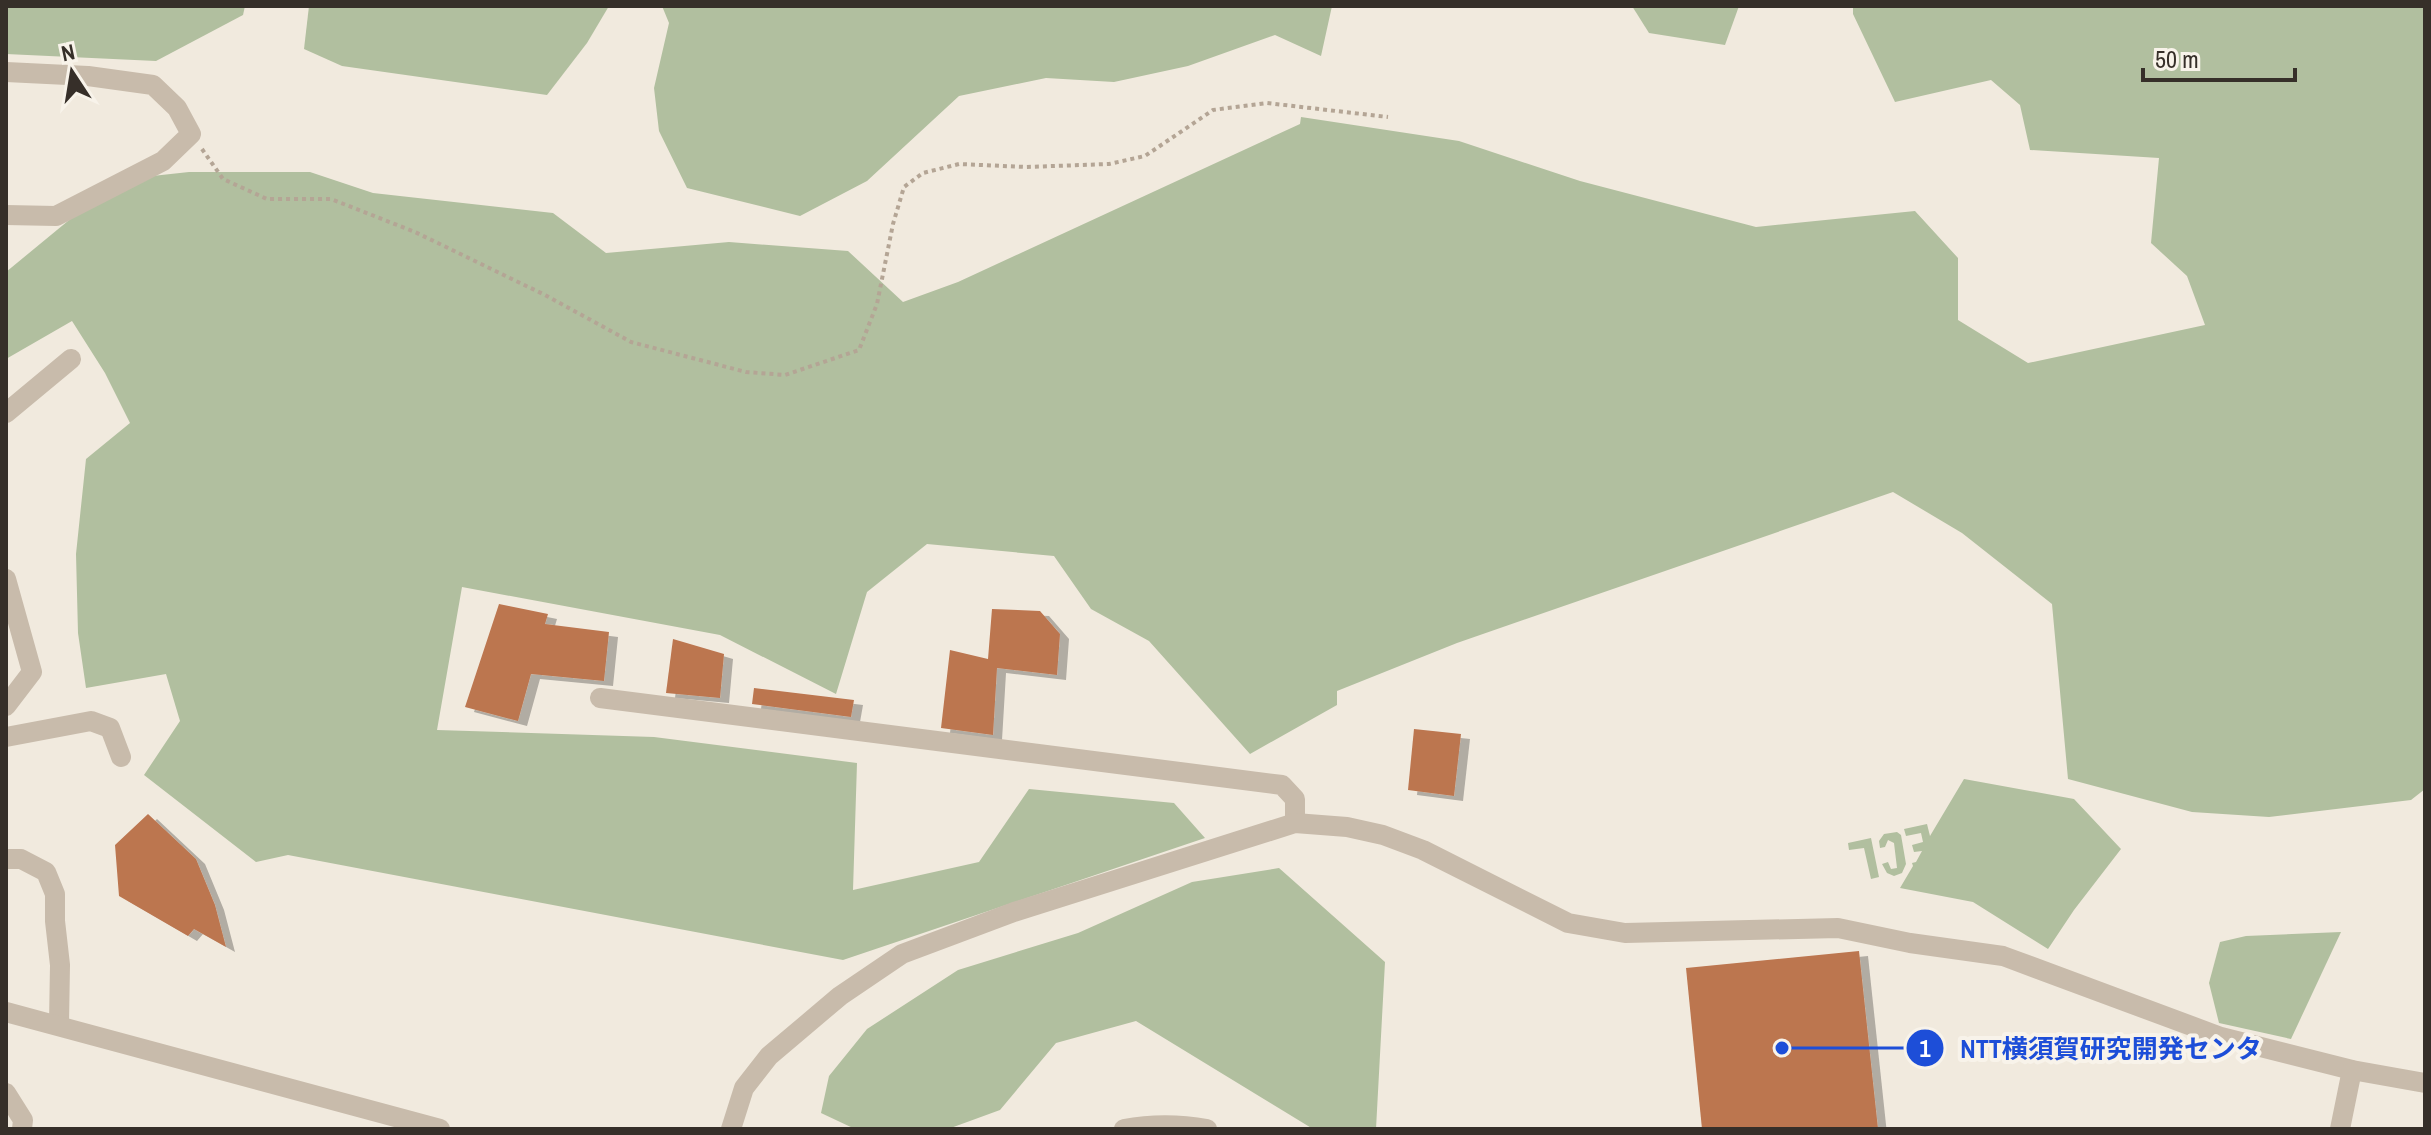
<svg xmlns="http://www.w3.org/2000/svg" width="2431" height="1135" font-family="'Archivo Narrow','Noto Sans JP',sans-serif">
  <defs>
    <filter id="shadow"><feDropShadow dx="9" dy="5" stdDeviation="0" flood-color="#0004"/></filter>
  </defs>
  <rect width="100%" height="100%" fill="#f1eade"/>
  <g fill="#b1bf9f">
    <path d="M6,6h239l-2,9 -87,46 -150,-7z"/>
    <path d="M309,6h300l-22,37 -40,52 -205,-29 -38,-17z"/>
    <path d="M662,6h670l-11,50 -46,-21 -87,31 -74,16 -68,-4 -87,18 -92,85 -67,35 -113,-28 -28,-57 -5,-43 15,-65z"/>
    <path d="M1632,6h107l-14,39 -76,-12z"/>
    <path d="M1853,6h572v783l-14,11 -142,17 -77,-5 -124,-33 -16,-175 -90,-71 -69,-41 -436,151 -120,48v14l-87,49 -101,-113 -58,-32 -37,-53 -127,-12 -60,48 -31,102 -116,-59 -258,-48 -25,143 217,7 203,26 -4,127 126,-28 50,-73 145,14 31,35 -362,122 -555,-105 -32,7 -112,-87 36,-54 -14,-47 -80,14 -8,-55 -2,-79 10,-95 44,-36 -25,-50 -33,-52 -66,38v-87l68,-56 60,-38 55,-6h121l63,21 180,20 53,40 123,-11 119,9 55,51 55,-20 342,-158 1,-7 158,24 121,40 176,46 159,-16 43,47v62l70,43 177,-38 -18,-49 -36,-33 8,-85 -129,-8 -10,-45 -29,-25 -96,22 -42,-88z"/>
    <path d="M1964,779l110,20 47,50 -47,61 -26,39 -75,-47 -73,-14 13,-22 -1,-3 4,-1 6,-11 -8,1 -2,-7 11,-3 -2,-9 -15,3 -2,-7 23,-5 3,12z"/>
    <path d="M1897,832l4,3 5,29 -4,9 -8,3 -7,-3 -5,-9 6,-2 3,7 6,-1 -3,-25 -6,-3 -3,7 -5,1 -1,-7 5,-7z"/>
    <path d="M1871,838l8,39 -8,2 -7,-31 -15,2 -1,-7z"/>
    <path d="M1279,868l106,94 -9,167h-63l-177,-108 -80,22 -56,67 -52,19h-93l-34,-16 8,-37 38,-47 91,-59 120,-37 114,-51z"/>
    <path d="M2341,932l-50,107 -72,-16 -10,-40 11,-41 26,-6z"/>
  </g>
  <g fill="#bc7650" filter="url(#shadow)">
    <path d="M499,604l49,10 -3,10 64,8 -5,49 -73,-7 -13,47 -53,-14z"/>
    <path d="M992,609l48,2 20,23 -3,41 -60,-7 -4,67 -52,-7 9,-78 38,9z"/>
    <path d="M673,639l51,15 -4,44 -54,-5z"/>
    <path d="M754,688l100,12 -3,17 -99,-13z"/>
    <path d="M1414,729l47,5 -7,62 -46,-6z"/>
    <path d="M148,814l48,45 19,46 11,42 -32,-18 -6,7 -69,-40 -4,-51z"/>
    <path d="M1859,951l19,178h-176l-16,-161z"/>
  </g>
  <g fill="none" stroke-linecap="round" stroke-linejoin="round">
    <path stroke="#b4a595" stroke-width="4" stroke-dasharray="4 4" stroke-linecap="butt" d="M202,149l21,30 44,20h64l84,33 130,63 86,47 115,30 39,3 74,-25 18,-46 16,-80 11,-37 19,-14 36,-9 67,3 83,-3 36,-8 68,-46 54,-7 121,14"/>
    <g stroke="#c8bbab" stroke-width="20">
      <path d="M6,72l82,4 65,9 24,23 14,26 -28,27 -107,55 -50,-1"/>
      <path d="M6,413l65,-54"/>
      <path d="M6,579l26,93 -26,34"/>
      <path d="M600,698l682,87 13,14v24"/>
      <path d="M6,737l85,-16 19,7 11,29"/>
      <path d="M6,859h15l25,13 9,22v27l5,44 -1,59"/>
      <path d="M6,1012l434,117"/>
      <path d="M6,1093l17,27 -1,9"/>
      <path d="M731,1129l13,-41 25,-32 71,-60 62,-42 112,-42 281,-89 52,4 36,8 40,15 145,73 57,10 213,-5 72,15 93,13 218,81 131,33 73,13"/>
      <path d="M1124,1129c27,-5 55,-5 83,0"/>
      <path d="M2340,1129l12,-59"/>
    </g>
  </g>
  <path fill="none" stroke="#1d4ed8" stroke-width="3" d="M1782 1048L1925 1048"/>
  <g fill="#1d4ed8" stroke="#f8f3ea" stroke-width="3">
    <circle cx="1782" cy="1048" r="8"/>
    <circle cx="1925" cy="1048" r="20"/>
  </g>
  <g font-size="24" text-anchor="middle" font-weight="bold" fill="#fff">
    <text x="1925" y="1057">1</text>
  </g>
  <g font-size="26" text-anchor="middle" font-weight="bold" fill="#1d4ed8" stroke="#f8f3ea" stroke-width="8" stroke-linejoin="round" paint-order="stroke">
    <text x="2111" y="1058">NTT横須賀研究開発センタ</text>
  </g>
  <rect width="2431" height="1135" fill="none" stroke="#362f29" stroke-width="16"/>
  <g transform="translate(72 72) rotate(348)" stroke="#f8f3ea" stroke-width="6" paint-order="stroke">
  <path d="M0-6L14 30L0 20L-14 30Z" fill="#362f29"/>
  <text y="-12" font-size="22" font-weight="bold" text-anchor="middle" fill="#362f29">N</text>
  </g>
  <path d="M2143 68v12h152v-12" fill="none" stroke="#362f29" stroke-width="4"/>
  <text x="2155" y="68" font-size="24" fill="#362f29" stroke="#f8f3ea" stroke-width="6" paint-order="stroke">50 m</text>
</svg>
